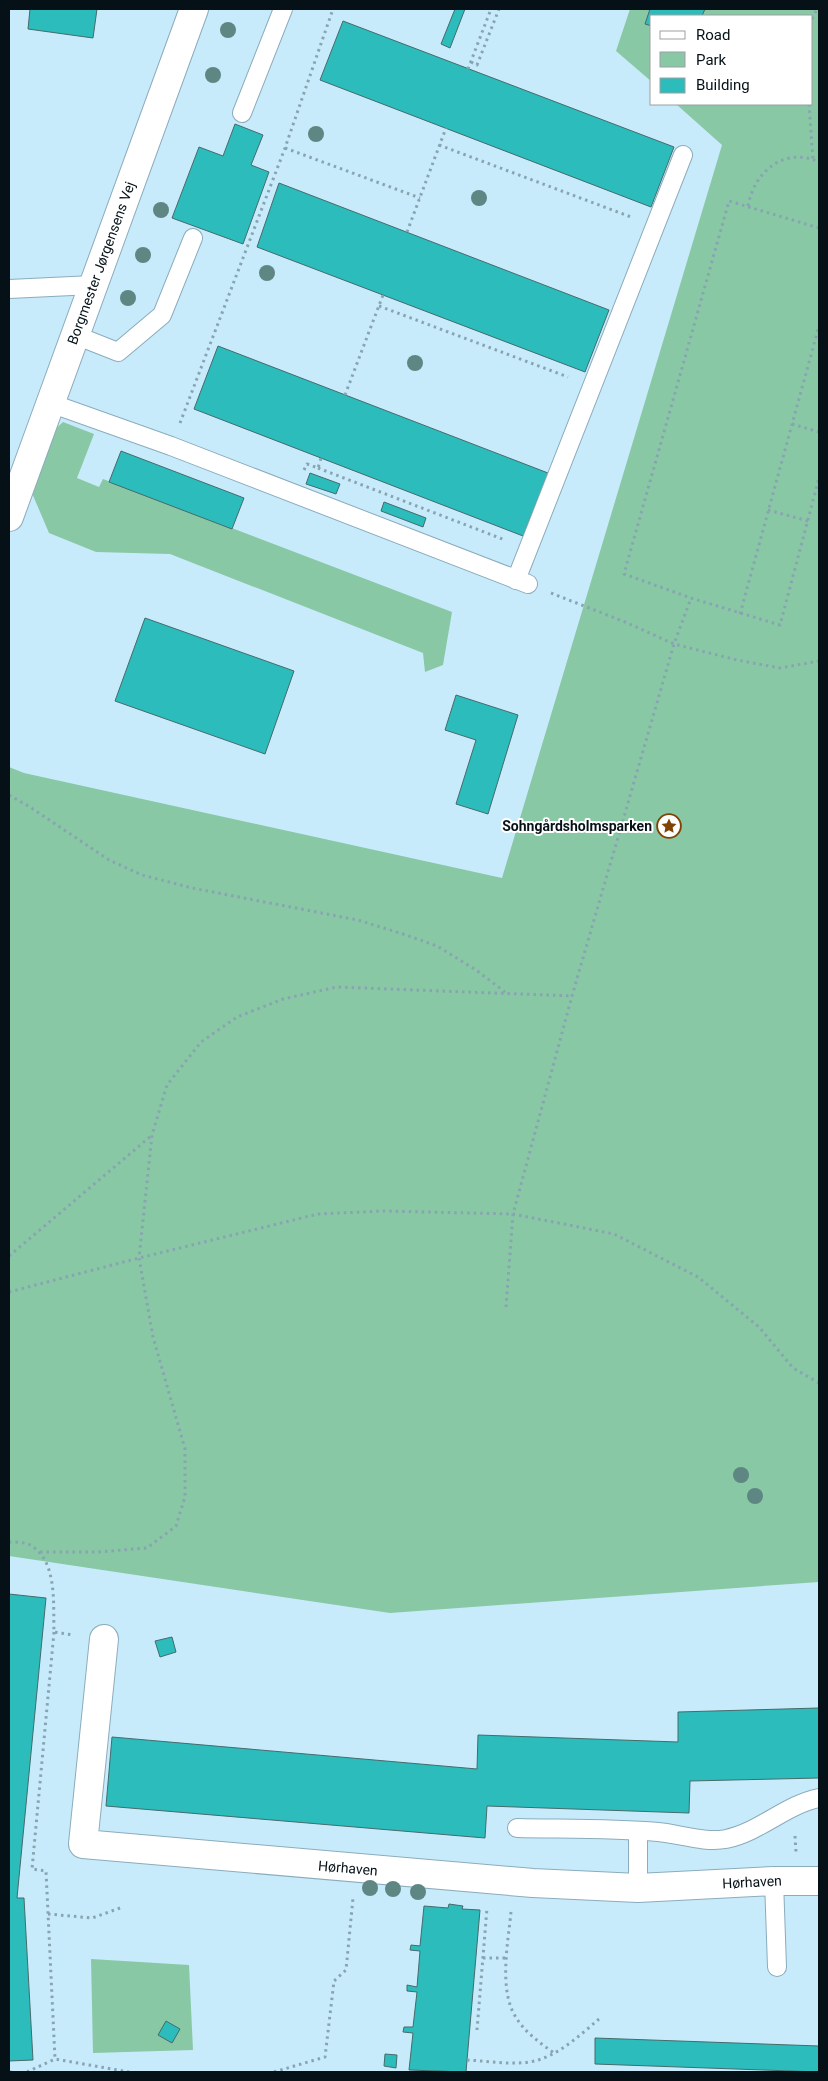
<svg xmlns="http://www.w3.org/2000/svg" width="828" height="2081" font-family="Roboto,sans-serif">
  <rect width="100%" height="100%" fill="#c8ebfc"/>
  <g fill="#88c8a5">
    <path d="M630,9h189v1573l-429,31 -381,-57v-789l15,6 478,105 220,-733 -46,-41h136v-88h-160v66l-36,-31z"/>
    <path d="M63,422l31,12 -17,44 22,9 4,-8 349,133 -9,53 -18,7 -2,-19 -253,-99 -74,-2 -47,-19 -20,-47 22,-53z"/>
    <path d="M91,1959l98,6 4,85 -100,3z"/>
  </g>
  <g fill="#2cbcbb" stroke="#456b6b">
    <path d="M30,9h67l-4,29 -65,-9z"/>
    <path d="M455,9h10l-15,39 -9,-4z"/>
    <path d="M650,9h55l-3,7h-50v10l-7,-2z"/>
    <path d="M343,21l331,126 -23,60 -331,-127z"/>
    <path d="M235,124l28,11 -12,30 18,7 -26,72 -71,-26 27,-71 24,9z"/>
    <path d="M279,183l330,127 -24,62 -328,-125z"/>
    <path d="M218,346l330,127 -25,63 -329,-127z"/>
    <path d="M121,451l123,47 -12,31 -123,-47z"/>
    <path d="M310,473l30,11 -4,10 -30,-10z"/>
    <path d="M384,502l42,16 -3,9 -42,-16z"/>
    <path d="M145,618l149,53 -29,83 -150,-53z"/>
    <path d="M456,695l62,20 -30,99 -32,-10 20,-64 -31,-10z"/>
    <path d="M9,1594l37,4 -29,300h7l9,162 -24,1z"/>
    <path d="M172,1637l4,15 -16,5 -5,-16z"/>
    <path d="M819,1708v70l-129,3 -1,32 -202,-7 -2,32 -379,-32 6,-69 365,32 1,-34 200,7v-30z"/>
    <path d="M449,1904l14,2 -1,3 18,1 -14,162 -57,-2 4,-37 -10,-1 1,-5h9l4,-35 -10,-1v-6l10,2 3,-36 -10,-1 1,-5 9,1 4,-40 24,2z"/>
    <path d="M166,2021l14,8 -8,14 -14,-8z"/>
    <path d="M595,2038l224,8v26l-224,-8z"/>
    <path d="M385,2054l12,1 -1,13 -12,-2z"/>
  </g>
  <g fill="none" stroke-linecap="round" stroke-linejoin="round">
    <g stroke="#8bacbc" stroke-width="20">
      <g id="lane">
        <path d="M242,113l41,-104"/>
        <path d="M9,289l84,-4"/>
        <path d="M75,335l43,17 44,-37 31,-77"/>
        <path d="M50,403l121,43 357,138"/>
        <path d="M516,580l167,-425"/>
        <path d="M517,1828c47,1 95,0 141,4 22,2 46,11 68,7 34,-7 59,-34 93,-41"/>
        <path d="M774,1881l3,86"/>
        <path d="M638,1888v-57"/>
      </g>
    </g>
    <g stroke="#8bacbc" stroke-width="30">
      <g id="street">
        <path d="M9,517l185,-508"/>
        <path d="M104,1639l-21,205 450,39 105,5 136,-7h45"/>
      </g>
    </g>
    <g stroke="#88a4b1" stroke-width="3" stroke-dasharray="2.5 4" stroke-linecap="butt">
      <path d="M812,19l5,-10"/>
      <path d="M471,62l6,3 22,-56"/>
      <path d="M468,69l23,-60"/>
      <path d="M809,104l4,55"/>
      <path d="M439,145l192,72"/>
      <path d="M285,148l135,50"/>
      <path d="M748,206c6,-34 36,-60 71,-44"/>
      <path d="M819,228l-90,-27 -105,373 67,24 89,27 39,-147"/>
      <path d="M407,232l39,-104"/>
      <path d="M379,306l189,71"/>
      <path d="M345,395l38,-100"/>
      <path d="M180,423l105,-275 48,-139"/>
      <path d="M792,424l27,8"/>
      <path d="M318,468l187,72"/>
      <path d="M304,470l3,-6 11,4 3,-10"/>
      <path d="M768,510l40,11"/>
      <path d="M551,593l74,29 49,22 63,16 43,8 39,-7"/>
      <path d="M740,614l79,-288"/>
      <path d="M9,795l21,12 79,53 33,15 50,13 166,32 48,15 31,11 39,24 29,22"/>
      <path d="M9,1256l142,-120"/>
      <path d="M9,1292l130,-34 179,-44 66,-3 129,3 101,20 84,43 61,50 34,41 26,15"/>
      <path d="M506,1307l7,-93 59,-218 102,-352 17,-46"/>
      <path d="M9,1542c6,0 13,0 19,2 30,14 25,60 26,88l19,3"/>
      <path d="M40,1552h58l49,-4 29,-22 9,-29v-48l-32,-112 -14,-79 13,-123 15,-50 34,-43 36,-25 46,-18 54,-12 235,9"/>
      <path d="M54,1632l-22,237 14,2 9,188 74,13"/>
      <path d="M795,1836l1,16"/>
      <path d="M511,1912c-3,31 -13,80 6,107 9,14 23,24 37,34"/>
      <path d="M48,1914l44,4 31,-11"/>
      <path d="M483,1958h23"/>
      <path d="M477,2030l10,-122"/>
      <path d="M467,2060c21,1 42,5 63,2 27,-5 49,-26 69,-43"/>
      <path d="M9,2072h6"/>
      <path d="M27,2072l28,-13"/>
      <path d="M274,2072l51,-15 9,-76 12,-11 7,-72"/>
    </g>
    <use href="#lane" stroke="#fff" stroke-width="18"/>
    <use href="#street" stroke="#fff" stroke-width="28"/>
  </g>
  <g fill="#5e8683">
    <circle cx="228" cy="30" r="8"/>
    <circle cx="213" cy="75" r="8"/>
    <circle cx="316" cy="134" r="8"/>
    <circle cx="479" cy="198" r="8"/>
    <circle cx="161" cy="210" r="8"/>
    <circle cx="143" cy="255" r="8"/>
    <circle cx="267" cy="273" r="8"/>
    <circle cx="128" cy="298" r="8"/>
    <circle cx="415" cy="363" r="8"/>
    <circle cx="741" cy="1475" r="8"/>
    <circle cx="755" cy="1496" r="8"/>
    <circle cx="370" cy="1888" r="8"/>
    <circle cx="393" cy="1889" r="8"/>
    <circle cx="418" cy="1892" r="8"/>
  </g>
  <defs>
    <g id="sight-ring" transform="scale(1.25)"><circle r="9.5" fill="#fff" stroke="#814303" stroke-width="1.5"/><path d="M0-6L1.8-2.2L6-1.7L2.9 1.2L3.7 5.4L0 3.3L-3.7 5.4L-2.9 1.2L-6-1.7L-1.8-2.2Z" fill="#814303"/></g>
  </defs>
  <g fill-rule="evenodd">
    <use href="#sight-ring" x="669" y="826"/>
  </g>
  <g text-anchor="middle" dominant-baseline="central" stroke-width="4" stroke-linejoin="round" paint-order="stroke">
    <g font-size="14" fill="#051117" stroke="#fff">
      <text transform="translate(101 263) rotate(-70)">Borgmester Jørgensens Vej</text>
      <text transform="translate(348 1868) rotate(5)">Hørhaven</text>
      <text transform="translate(752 1882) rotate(-3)">Hørhaven</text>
    </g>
    <g font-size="14" font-weight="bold" fill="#051117" stroke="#fff" text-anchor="end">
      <text x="652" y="826">Sohngårdsholmsparken</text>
    </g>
  </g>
  <rect width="828" height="2081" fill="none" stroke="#051117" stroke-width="20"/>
  <rect x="650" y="15" width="162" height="90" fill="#ffffff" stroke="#9ba0a2"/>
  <rect x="660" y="31" width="25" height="8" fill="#ffffff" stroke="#9ba0a2"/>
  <text x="696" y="40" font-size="15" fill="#051117">Road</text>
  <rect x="660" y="52" width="25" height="15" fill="#88c8a5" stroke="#9ba0a2"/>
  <text x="696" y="65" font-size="15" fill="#051117">Park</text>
  <rect x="660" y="78" width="25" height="15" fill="#2cbcbb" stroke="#9ba0a2"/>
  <text x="696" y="90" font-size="15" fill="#051117">Building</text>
</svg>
